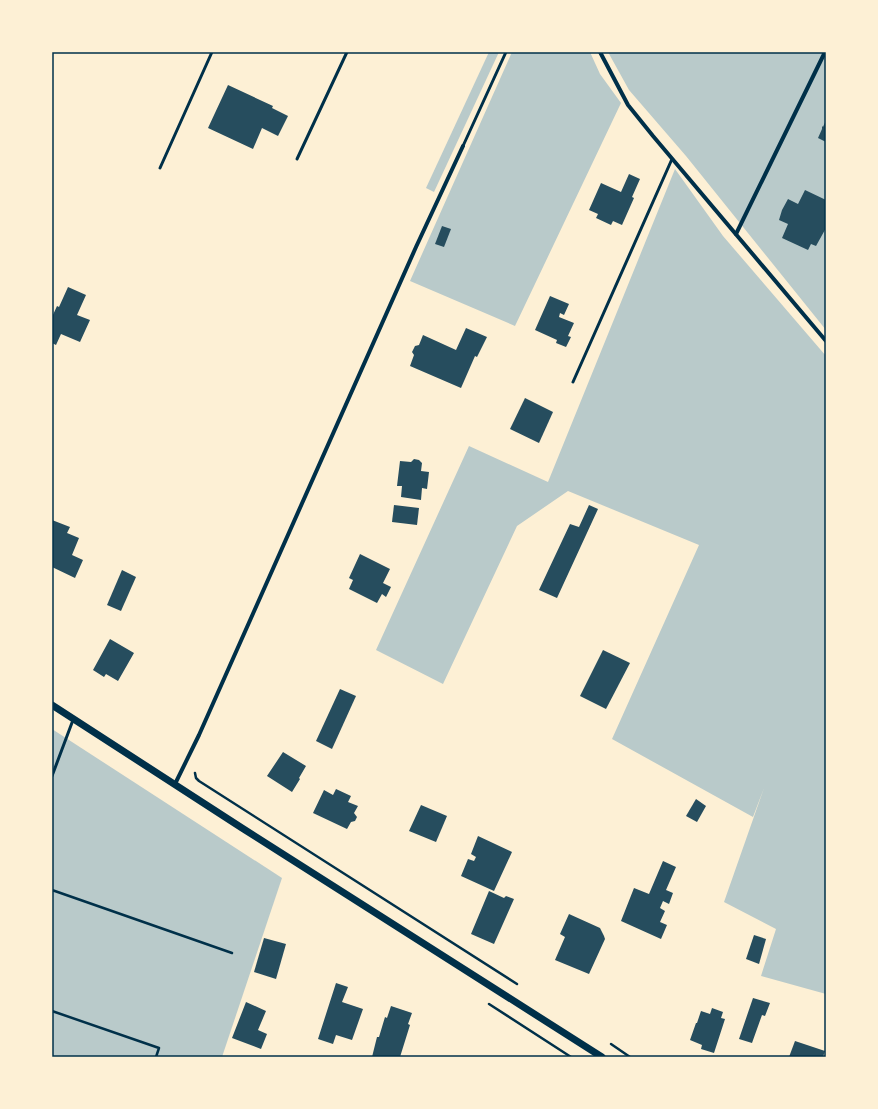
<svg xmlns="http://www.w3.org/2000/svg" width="878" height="1109" font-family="Merriweather,serif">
  <rect width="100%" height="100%" fill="#fdf0d5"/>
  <g fill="#b9caca">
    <path d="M489,52h10l-65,140 -8,-4z"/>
    <path d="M512,52h78l10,22 21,29 -106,223 -105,-45z"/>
    <path d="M608,52h218v278l-140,-174 -57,-66z"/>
    <path d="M675,169l48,67 103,120v638l-65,-18 15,-47 -52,-27 40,-114 -11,29 -141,-78 87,-194 -131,-54 -51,35 -74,158 -67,-34 93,-204 79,36z"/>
    <path d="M52,729l230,149 -60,179h-170z"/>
  </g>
  <g fill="#264d5e">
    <path d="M228,85l45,21 -1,2 16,8 -10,20 -16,-8 -9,21 -45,-21z"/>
    <path d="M826,120v22l-8,-4 4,-9v-3l1,1z"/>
    <path d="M629,174l11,5 -8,18 2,1 -12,27 -9,-4 -2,4 -15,-7 2,-4 -9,-4 12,-27 20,9z"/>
    <path d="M805,190l21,10v28l-10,18 -5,-2 -3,6 -26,-12 6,-14 -9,-4 3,-10 6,-11 10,5z"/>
    <path d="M442,226l9,3 -7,18 -9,-3z"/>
    <path d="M68,287l18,8 -9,20 13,5 -10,22 -19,-8 -5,11 -4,-2v-26l5,-11 2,1z"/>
    <path d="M550,296l19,8 -5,11 -4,-2 -1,4 15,6 -6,13 3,1 -5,10 -10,-4 1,-3 -22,-10z"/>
    <path d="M466,328l21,9 -10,20 -2,-1 -14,32 -51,-22 4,-11 -2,-3 3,-6 4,-1 4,-10 33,15z"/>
    <path d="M525,398l28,14 -14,31 -29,-14z"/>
    <path d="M414,459l5,1 3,3 -1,8 8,1 -2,17 -5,-1 -1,12 -20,-3 1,-11h-5l3,-25 11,1z"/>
    <path d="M394,505l25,3 -2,17 -25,-3z"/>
    <path d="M589,505l9,4 -41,89 -18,-8 31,-66 9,3z"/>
    <path d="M52,520l18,7 -3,6 12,5 -7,17 11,5 -8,18 -23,-11z"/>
    <path d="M360,554l30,15 -7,14 8,4 -5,10 -4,-3 -5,9 -28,-14 4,-9 -4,-2z"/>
    <path d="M122,570l14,7 -15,34 -14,-6z"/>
    <path d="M110,639l24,14 -16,28 -12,-7 -2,3 -11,-7z"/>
    <path d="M603,650l27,13 -24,46 -26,-13z"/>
    <path d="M340,689l16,7 -24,53 -16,-8z"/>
    <path d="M283,752l23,14 -7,12 1,1 -8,13 -25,-16z"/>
    <path d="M336,789l15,7 -3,6 10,4 -4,7 3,4 -2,4 -4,1 -4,7 -34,-16 11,-23 9,5z"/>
    <path d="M696,799l10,7 -9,16 -11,-6z"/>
    <path d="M421,805l26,11 -11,26 -27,-11z"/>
    <path d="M478,836l34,16 -18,39 -33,-15 7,-17 6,2 2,-4 -5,-3z"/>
    <path d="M663,861l13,6 -10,23 7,3 -4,11 -6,-3 -3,7 5,3 -5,11 7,3 -6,14 -40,-18 13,-33 15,6z"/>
    <path d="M489,891l15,7 2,-2 8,3 -20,45 -23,-10z"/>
    <path d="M569,914l31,14 4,8 1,3 -16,35 -34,-14 10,-23 -5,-3z"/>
    <path d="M754,935l12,4 -7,25 -13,-5z"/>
    <path d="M264,938l22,6 -10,35 -22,-7z"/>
    <path d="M336,983l12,4 -6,15 21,7 -11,31 -16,-5 -3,9 -15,-5z"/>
    <path d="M753,998l17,5 -5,13 -3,-1 -10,28 -13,-4z"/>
    <path d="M246,1002l20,9 -8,19 9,4 -6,15 -29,-11z"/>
    <path d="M391,1006l21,7 -4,11 2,1 -10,32h-28l5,-20h2l6,-20 2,1z"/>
    <path d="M712,1008l11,4 -2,6 4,1 -11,34 -13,-4 1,-4 -12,-5 6,-17h1l4,-12 9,3z"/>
    <path d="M795,1041l30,10 -2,6h-34z"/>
  </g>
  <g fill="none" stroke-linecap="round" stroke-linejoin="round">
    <g stroke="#003049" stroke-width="2.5">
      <path d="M195,773l1,5 3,3 318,203"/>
      <path d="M52,890l180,63"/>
      <path d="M489,1004l82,53"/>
      <path d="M52,1011l107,37 -3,9"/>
      <path d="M611,1044l19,13"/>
    </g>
    <g stroke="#003049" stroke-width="3">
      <path d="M463,146l43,-94"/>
      <path d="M297,159l50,-107"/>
      <path d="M160,168l52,-116"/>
      <path d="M573,382l99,-223"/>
      <path d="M52,776l21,-56"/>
    </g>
    <g stroke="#003049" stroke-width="4">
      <path d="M600,52l28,53 25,31 173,205"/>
      <path d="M736,234l89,-182"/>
      <path d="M175,784l24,-49 217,-488 47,-101"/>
    </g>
    <path stroke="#003049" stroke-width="7" d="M52,705l190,123 360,229"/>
  </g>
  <rect width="878" height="1109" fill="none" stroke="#fdf0d5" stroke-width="106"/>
  <rect x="53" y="53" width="772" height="1003" fill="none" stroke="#003049" stroke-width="1.5"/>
</svg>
